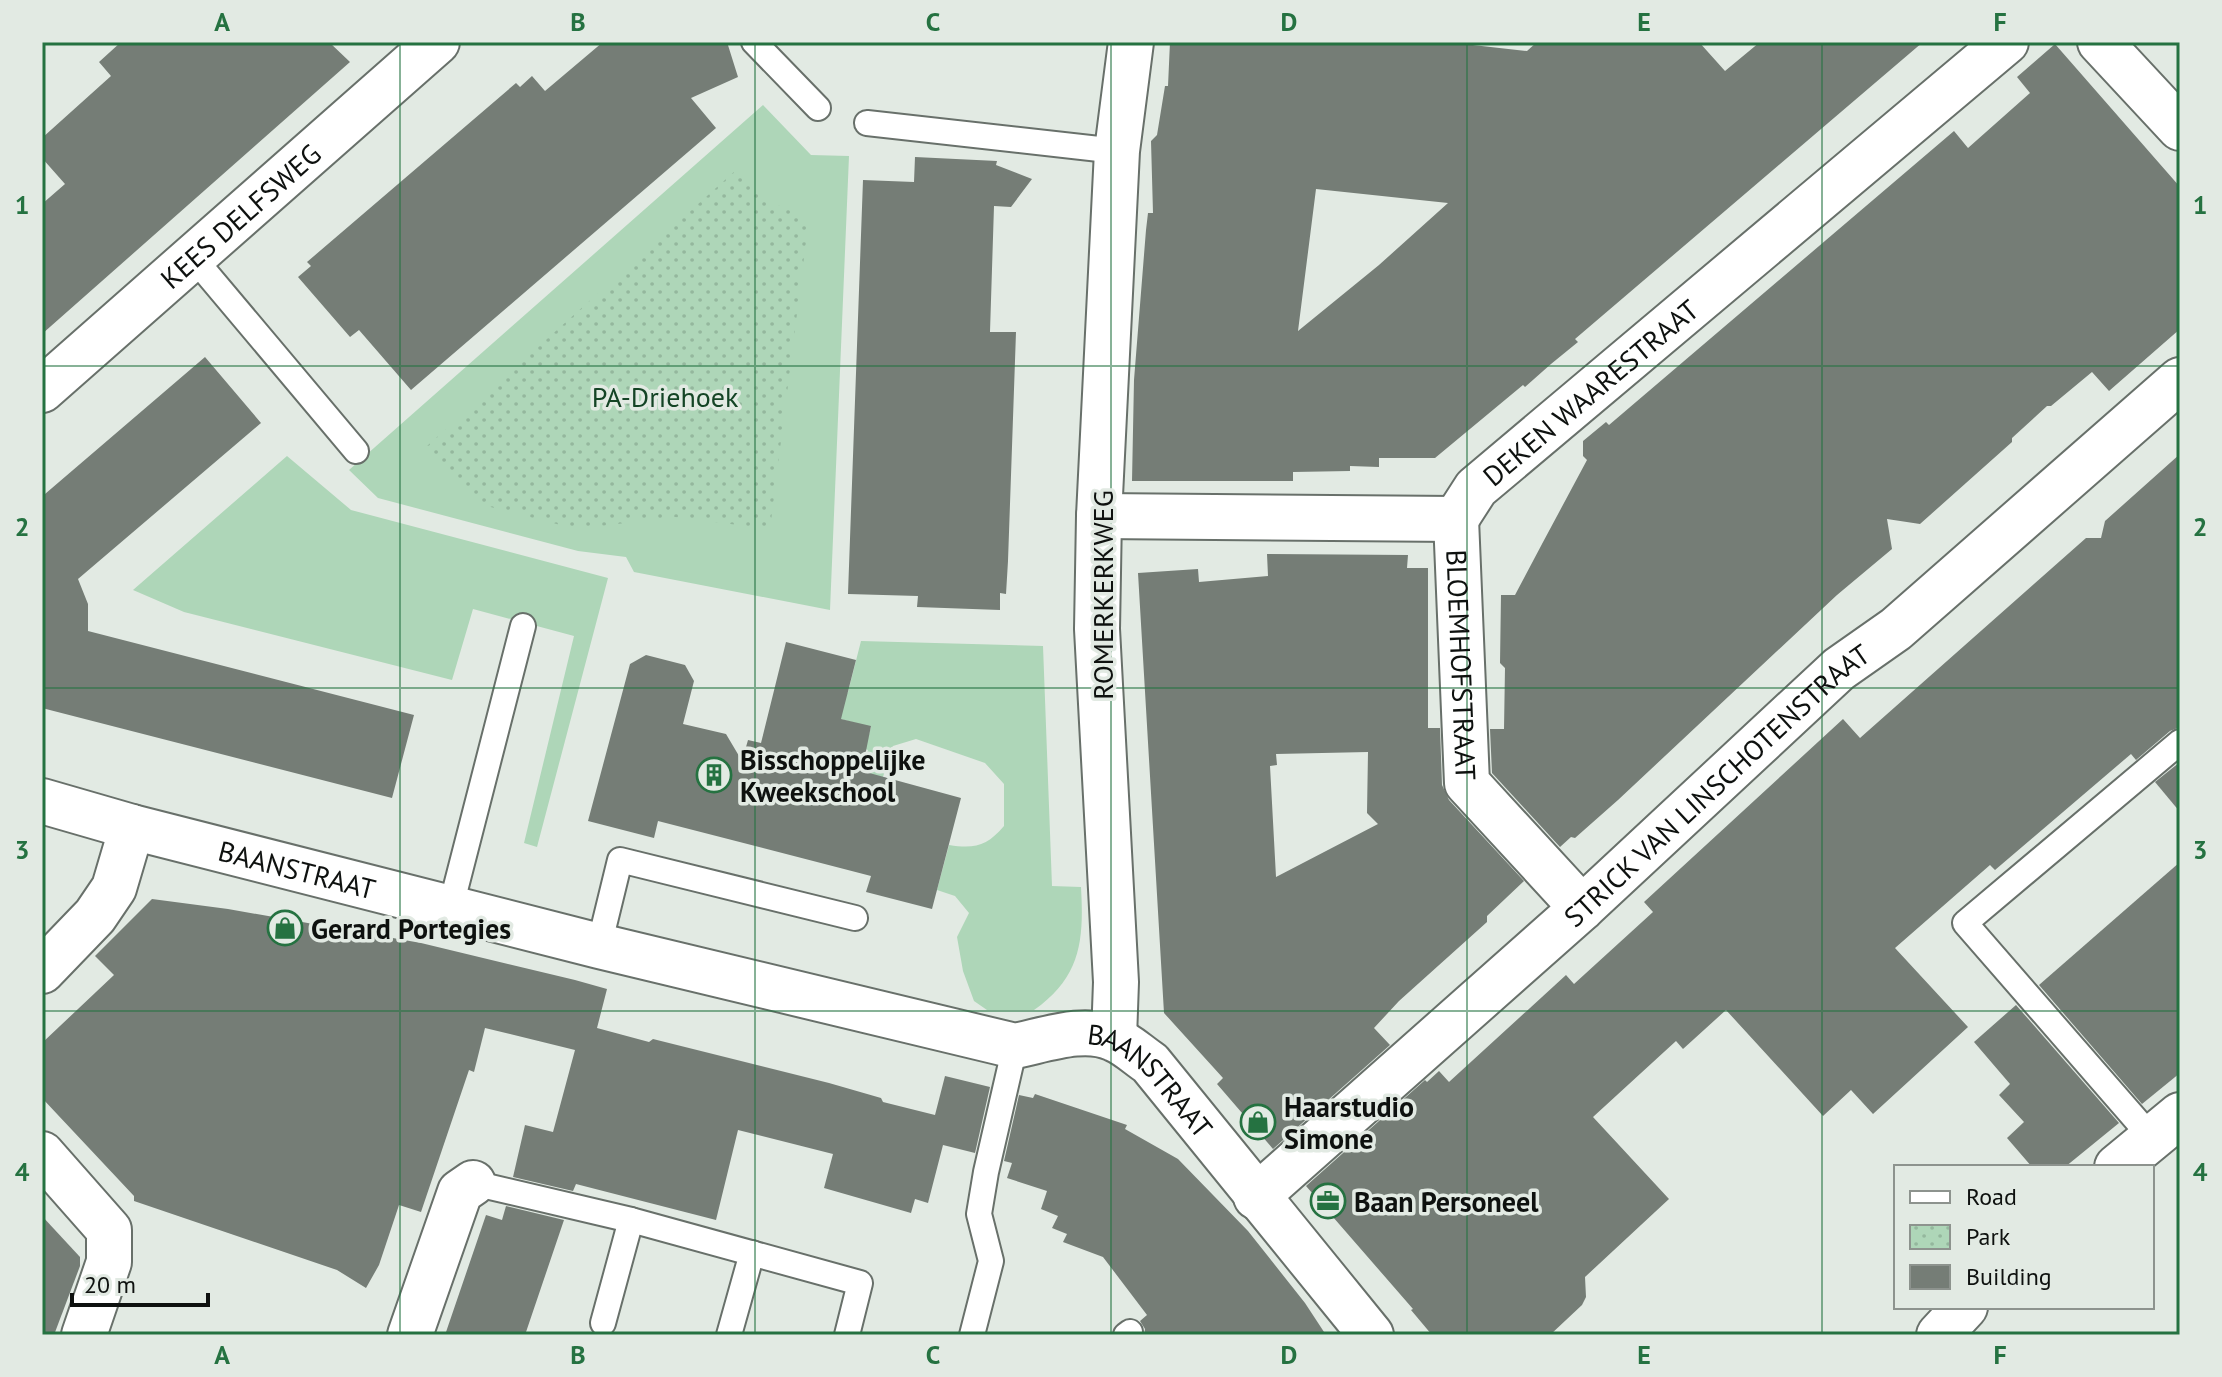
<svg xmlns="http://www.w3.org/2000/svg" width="2222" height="1377" font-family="'PT Sans',sans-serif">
  <defs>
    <pattern id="park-dots" width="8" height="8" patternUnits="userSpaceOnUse" patternTransform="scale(2)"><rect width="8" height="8" fill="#aed6b8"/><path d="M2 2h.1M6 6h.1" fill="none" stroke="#94b79d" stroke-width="1.8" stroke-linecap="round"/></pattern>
  </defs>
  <rect width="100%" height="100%" fill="#e2eae3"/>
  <g fill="#aed6b8">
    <path d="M763,105l48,50 38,1 -19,454 -196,-38 -8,-15 -48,-6 -200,-53 -29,-28z"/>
    <path d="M287,456l64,54 257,68 -71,269 -13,-4 50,-207 -101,-27 -21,71 -268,-68 -51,-22z"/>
    <path d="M861,641l182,5 9,240 29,1c3,53 0,90 -47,123h-47l-13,-9 -11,-30 -6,-34 12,-24 -14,-17 -18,-6 12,-45c26,4 38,1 55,-19v-42l-19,-21 -69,-24 -23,7 -13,40 -23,-5 5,-21h3l3,-10 -3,-1 6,-22 -42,-11 19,-24z"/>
  </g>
  <path fill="url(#park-dots)" d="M735,171l35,31 39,16 -39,311 -95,-12 -99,12 -97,-25 -52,-58z"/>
  <g fill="#757d76" fill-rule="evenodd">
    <path d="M121,42h208l21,20 -308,272v-130l23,-20 -23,-26v-20l69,-62 -12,-14z"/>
    <path d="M603,42h124l11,35 -47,21 25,30 -305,262 -52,-60 -9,7 -52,-60 13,-11 -4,-4 209,-179 4,4 12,-11 13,15z"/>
    <path d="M1170,42h294v2l63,7 10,-9h162l26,29 35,-29h163l-348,297 3,3 -27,22 -26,23 -2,-2 -88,73h-56v9l-29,-1v5l-57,1v9h-161l2,-101 12,-150 2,-17h5l-2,-72 6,-6 8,-49h3zM1316,189l132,14 -69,62 -81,66z"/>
    <path d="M2055,44l125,143v142l-71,62 -17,-19 -41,34h-4l-35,32v4l-92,82 -33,-5 5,30 -55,46 -219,205 -43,38 -4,-1 -11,10 -68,-74 -2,-44h14l1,-61 -5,-5 1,-68h14l27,-51 45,-84 -4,-4v-15l23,-19 3,3 345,-294 14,17 62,-55 -13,-16z"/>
    <path d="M915,157l82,4 -1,4 36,14 -21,28 -17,-1 -4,126h26l-8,229 -2,33 -6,-1v17l-83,-3 1,-11 -70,-2 15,-414 51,2z"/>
    <path d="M205,357l56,66 -183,156 10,25v27l326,84 -22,83 -350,-90v-215l3,1z"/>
    <path d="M2180,454v273l-10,4 -34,29 -5,-6 -136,116 -5,-5 -95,83 73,79 -95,87 -22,-24 -28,26 -97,-106 -43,39 -7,-8 -83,76 76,82 -84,78 1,20 -4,8 -32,30h-118l-21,-25 2,-1 -107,-123 119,-106 2,2 12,-11 10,11 117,-107 8,9 79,-72 -9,-10 199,-183 17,19 226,-200h15l4,-17z"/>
    <path d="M1267,554l141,1 -1,13h21v160h12l2,57 7,15 75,81 -37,35v6l-88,79 -25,27 16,17 -117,104 -56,-65 6,-6 -59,-65 -26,-440 60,-4 1,13 69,-6zM1368,752l-1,61 11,11 -102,53 -6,-111 7,-1 -1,-11z"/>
    <path d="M786,642l70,18 -15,59 30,7 -9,45 99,27 -29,111 -66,-17 5,-16 -213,-55 -4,17 -66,-17 42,-157 16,-9 39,10 9,16 -11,43 43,10 16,27 6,-21 13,3z"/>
    <path d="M2180,762v50l-25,-30z"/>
    <path d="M2180,862v211l-38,31 -103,-119z"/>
    <path d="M152,899l76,10 193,34 154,37 32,9 -10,39 52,14 4,-3 176,44 52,15 2,4 52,13 10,-39 45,11 -15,66 -32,-8 -15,58 -13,-4 -4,14 -87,-25 9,-34 -95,-24 -22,90 -140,-36 -3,7 -60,-14 12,-52 28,7 22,-82 -90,-22 -11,44 -5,-2 -48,142 -22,-7 -20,60 -13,23 -29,-18 -203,-69v-5l-92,-98v-55l72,-68 -19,-19z"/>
    <path d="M2016,1005l103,118 -54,44h-33l-25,-29 17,-16 -25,-27 11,-11 -36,-42z"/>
    <path d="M1035,1094l92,31 -2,4 53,30 70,72 57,72 21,32h-182l1,-6 -5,-8 7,-6 -44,-58 -40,-15 4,-8 -15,-6 6,-12 -17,-7 6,-18 -40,-13 5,-15 -8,-2 15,-66 14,3z"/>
    <path d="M506,1206l58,14 -39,115h-80l41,-120 16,5z"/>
    <path d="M42,1216l38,41v9l-26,69h-12z"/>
  </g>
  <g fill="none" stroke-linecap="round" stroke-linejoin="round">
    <g stroke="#68706a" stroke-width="28">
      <g id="service">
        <path d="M754,42l64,66"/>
        <path d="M867,123l250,28"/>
        <path d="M192,256l164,195"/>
        <path d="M451,906l72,-280"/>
        <path d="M599,946l21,-86 235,58"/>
        <path d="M2152,1138l-187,-215 215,-181"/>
        <path d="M473,1183l158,37 229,63 -13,52"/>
        <path d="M603,1323l28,-103"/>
        <path d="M729,1335l23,-82"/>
        <path d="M972,1335l19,-74 -12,-47 7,-42 29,-126"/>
        <path d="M1126,1335l4,-3"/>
      </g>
    </g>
    <g stroke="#68706a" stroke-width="48">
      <g id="minor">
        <path d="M2100,42l80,86"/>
        <path id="s1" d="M42,390l395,-348"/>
        <path d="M1099,516l357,3"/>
        <path id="s2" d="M1456,519l20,-31 530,-446"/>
        <path id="s3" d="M1456,519l11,264 115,125"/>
        <path d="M42,971l53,-55 19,-28 18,-61"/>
        <path d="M1114,1038l2,-56 -19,-353 2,-113 18,-365 14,-109"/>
        <path d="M42,1154l67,76v32l-25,73"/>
        <path id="s4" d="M1256,1197l326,-289 257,-239 57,-40 284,-249"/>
        <path d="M410,1335l50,-143 13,-9"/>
      </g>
    </g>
    <g stroke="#68706a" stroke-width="48">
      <g id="tertiary">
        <path id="s5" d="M42,801l90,26 467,119 416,100c30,-6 70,-21 99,-7 13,5 25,17 36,24l221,272"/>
        <path d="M2117,1167l63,-52"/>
        <path d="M1939,1335l26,-28"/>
      </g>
    </g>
    <use href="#service" stroke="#fff" stroke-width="24"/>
    <use href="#minor" stroke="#fff" stroke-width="44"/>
    <use href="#tertiary" stroke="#fff" stroke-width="44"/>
  </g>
  <path fill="none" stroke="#257241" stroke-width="2" stroke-opacity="0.55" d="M400,42v1293M755,42v1293M1111,42v1293M1467,42v1293M1822,42v1293M42,366h2138M42,688h2138M42,1011h2138"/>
  <defs>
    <g id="building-ring" transform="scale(1.8)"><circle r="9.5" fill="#e2eae3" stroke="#257241" stroke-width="1.5"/><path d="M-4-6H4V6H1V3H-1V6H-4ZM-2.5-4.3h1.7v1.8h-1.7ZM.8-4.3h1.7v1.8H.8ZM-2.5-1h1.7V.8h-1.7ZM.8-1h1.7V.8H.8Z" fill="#257241"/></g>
    <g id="shop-ring" transform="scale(1.8)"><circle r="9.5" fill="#e2eae3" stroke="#257241" stroke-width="1.5"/><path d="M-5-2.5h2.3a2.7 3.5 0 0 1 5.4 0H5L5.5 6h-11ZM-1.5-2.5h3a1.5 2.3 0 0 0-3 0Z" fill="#257241"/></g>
    <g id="office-ring" transform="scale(1.8)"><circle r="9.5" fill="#e2eae3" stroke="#257241" stroke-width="1.5"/><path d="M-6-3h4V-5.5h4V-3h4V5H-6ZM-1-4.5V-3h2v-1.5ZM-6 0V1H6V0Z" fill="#257241"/></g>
  </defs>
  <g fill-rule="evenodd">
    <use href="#building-ring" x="714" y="775"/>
    <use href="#shop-ring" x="285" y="928"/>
    <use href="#shop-ring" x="1258" y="1122"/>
    <use href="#office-ring" x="1328" y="1201"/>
  </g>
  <g text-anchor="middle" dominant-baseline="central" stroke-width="7" stroke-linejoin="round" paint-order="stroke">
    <g font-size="28" fill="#0e110f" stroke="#e2eae3">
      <text stroke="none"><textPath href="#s1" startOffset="264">KEES DELFSWEG</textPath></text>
      <text stroke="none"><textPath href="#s2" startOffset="186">DEKEN WAARESTRAAT</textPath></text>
      <text transform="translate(1102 595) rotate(-90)">ROMERKERKWEG</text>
      <text stroke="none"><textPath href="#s3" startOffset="146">BLOEMHOFSTRAAT</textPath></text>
      <text stroke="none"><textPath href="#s4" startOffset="618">STRICK VAN LINSCHOTENSTRAAT</textPath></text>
      <text stroke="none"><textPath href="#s5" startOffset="264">BAANSTRAAT</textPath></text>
      <text stroke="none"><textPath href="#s5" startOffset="1158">BAANSTRAAT</textPath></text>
    </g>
    <g font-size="28" fill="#144425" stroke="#e2eae3">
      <text x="665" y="396">PA-Driehoek</text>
    </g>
    <g font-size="28" font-weight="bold" fill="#0e110f" stroke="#e2eae3" text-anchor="start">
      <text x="740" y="759">Bisschoppelijke<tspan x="740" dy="32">Kweekschool</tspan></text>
      <text x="311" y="928">Gerard Portegies</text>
      <text x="1284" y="1106">Haarstudio<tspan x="1284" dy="32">Simone</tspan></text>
      <text x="1354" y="1201">Baan Personeel</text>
    </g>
  </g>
  <rect width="2222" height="1377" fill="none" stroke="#e2eae3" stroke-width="88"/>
  <rect x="1894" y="1165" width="260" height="144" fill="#e2eae3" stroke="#8d938e" stroke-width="2"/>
  <rect x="1910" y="1191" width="40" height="12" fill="#ffffff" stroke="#8d938e" stroke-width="2"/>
  <text x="1966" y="1205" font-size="24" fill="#0e110f">Road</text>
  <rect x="1910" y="1225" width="40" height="24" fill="url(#park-dots)" stroke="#8d938e" stroke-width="2"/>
  <text x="1966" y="1245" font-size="24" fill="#0e110f">Park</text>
  <rect x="1910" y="1265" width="40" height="24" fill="#757d76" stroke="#8d938e" stroke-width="2"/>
  <text x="1966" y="1285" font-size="24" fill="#0e110f">Building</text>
  <path d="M72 1293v12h136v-12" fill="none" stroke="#0e110f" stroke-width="4"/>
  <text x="84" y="1293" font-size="24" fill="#0e110f" stroke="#e2eae3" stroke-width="6" paint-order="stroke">20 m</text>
  <rect x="44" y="44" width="2134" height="1289" fill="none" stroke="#257241" stroke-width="3"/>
  <g font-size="26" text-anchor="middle" font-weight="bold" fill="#257241">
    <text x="222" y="31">A</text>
    <text x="578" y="31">B</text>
    <text x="933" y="31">C</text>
    <text x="1289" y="31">D</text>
    <text x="1644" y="31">E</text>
    <text x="2000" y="31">F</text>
    <text x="22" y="214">1</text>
    <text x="2200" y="214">1</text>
    <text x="22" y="536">2</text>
    <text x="2200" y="536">2</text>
    <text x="22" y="859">3</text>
    <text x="2200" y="859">3</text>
    <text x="22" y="1181">4</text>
    <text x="2200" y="1181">4</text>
    <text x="222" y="1364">A</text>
    <text x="578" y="1364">B</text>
    <text x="933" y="1364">C</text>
    <text x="1289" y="1364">D</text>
    <text x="1644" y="1364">E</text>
    <text x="2000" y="1364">F</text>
  </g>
</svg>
